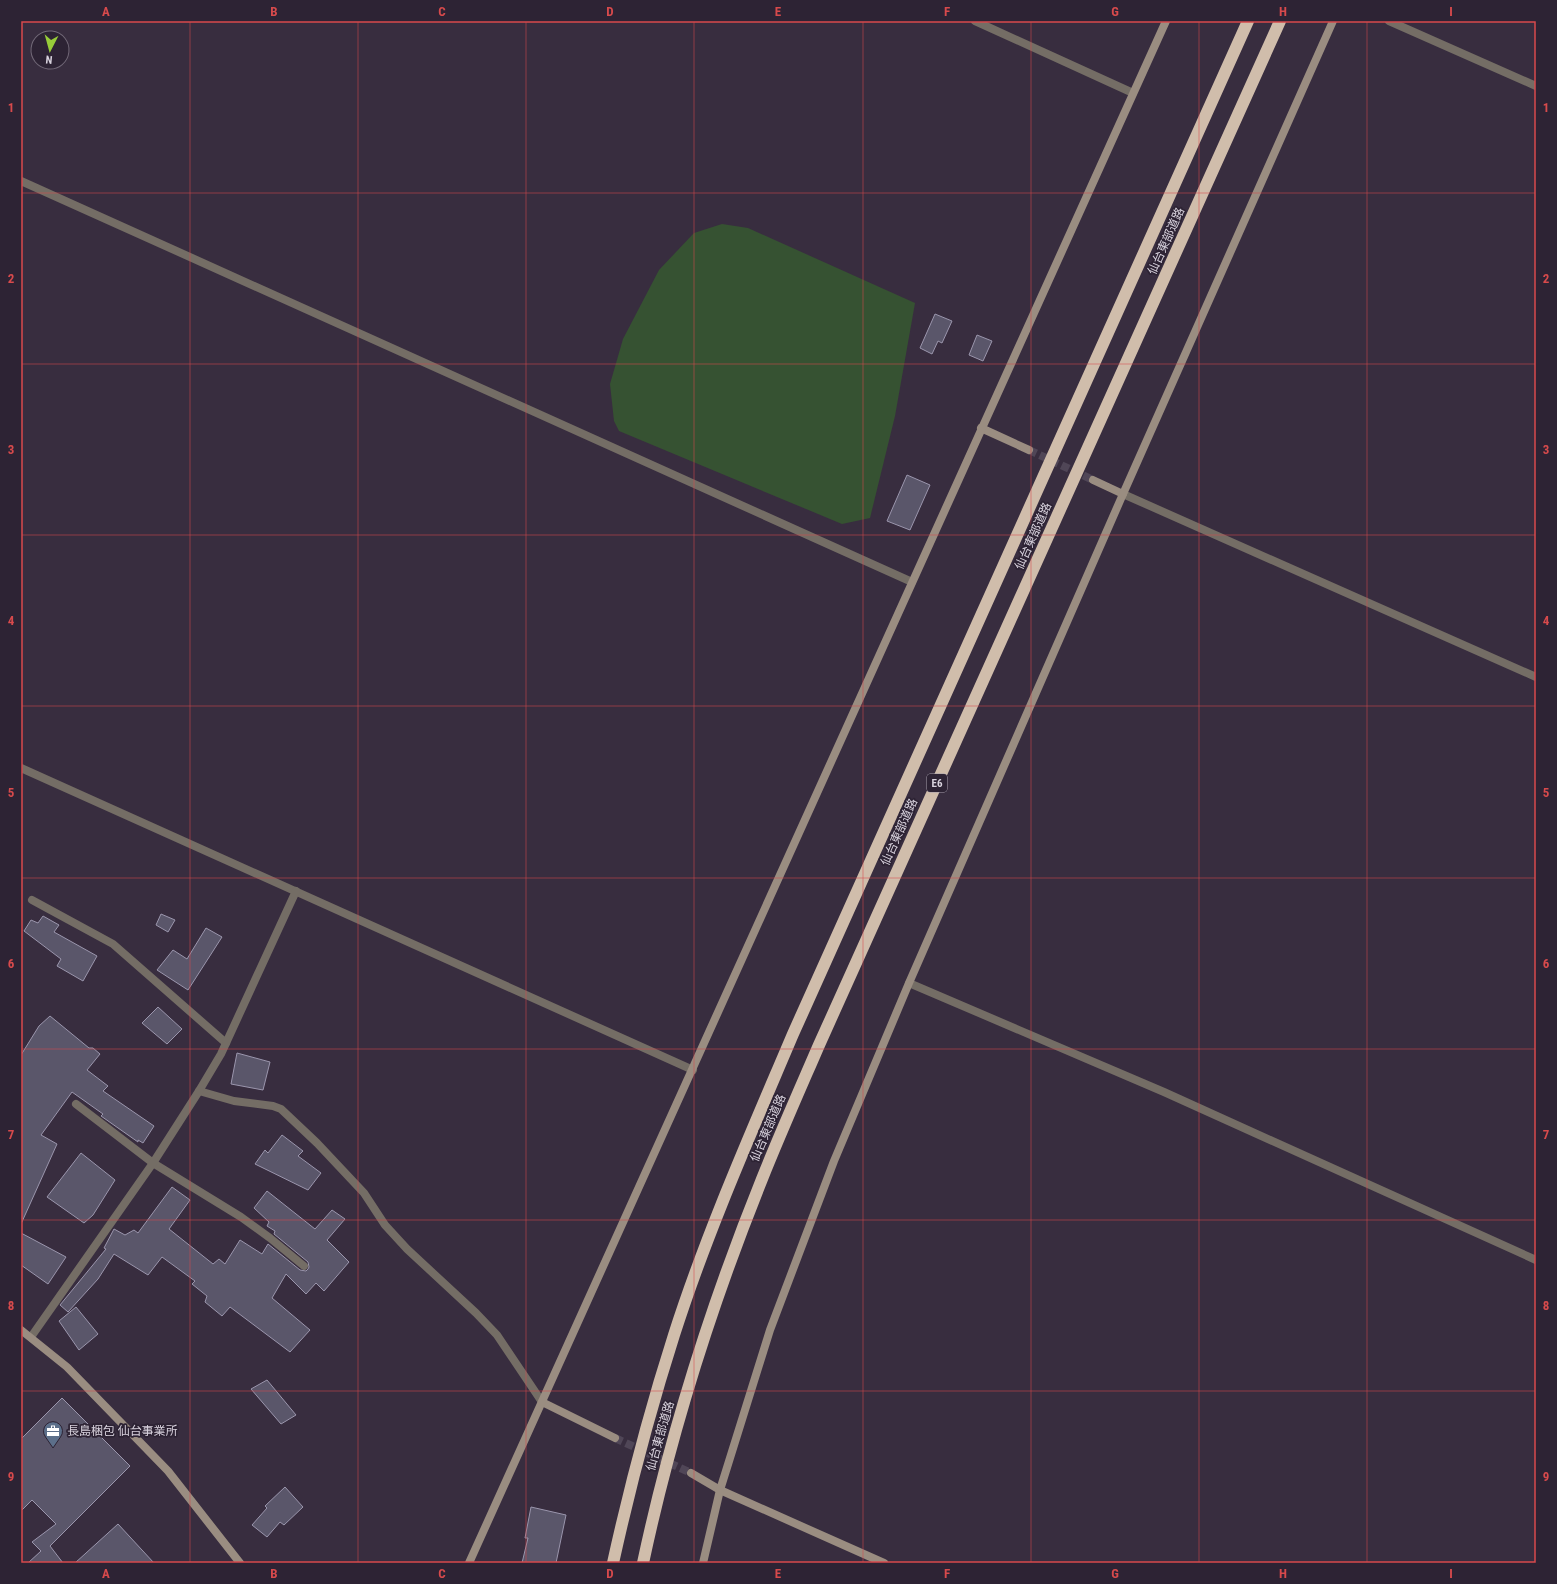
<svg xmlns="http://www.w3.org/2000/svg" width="1557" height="1584" font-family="'Roboto Condensed','Noto Sans JP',sans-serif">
  <rect width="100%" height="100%" fill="#382d3f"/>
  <path fill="#365232" d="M722,224l26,4 167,75 -20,113 -25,102 -28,6 -223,-93 -5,-10 -4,-37 13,-45 36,-69 35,-37z"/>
  <g fill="#5a566a" stroke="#9b96ad">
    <path d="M935,314l17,7 -10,22 -4,-2 -6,13 -12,-6z"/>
    <path d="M977,335l15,6 -9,20 -14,-6z"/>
    <path d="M907,475l23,10 -20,45 -23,-9z"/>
    <path d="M161,914l14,6 -7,12 -12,-7z"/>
    <path d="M43,916l16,9 -5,7 43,24 -14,25 -26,-15 4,-7 -37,-28 7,-11 7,3z"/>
    <path d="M206,928l16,9 -34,53 -31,-20 16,-20 14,9z"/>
    <path d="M158,1007l24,22 -15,15 -25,-21z"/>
    <path d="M50,1016l39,32h4l7,6 -13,16 21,16 -5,5 51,35 -11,17 -5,-3v2l-37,-26 2,-2 -31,-22 -31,43 16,9 -36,80v-169l18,-29z"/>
    <path d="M237,1053l33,9 -7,28 -32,-6z"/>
    <path d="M282,1135l21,16 -5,5 23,17 -13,17 -53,-26 10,-14 3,3z"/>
    <path d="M81,1153l34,27 -22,35 -9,8 -37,-26z"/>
    <path d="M172,1187l18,13 -21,29 44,35 6,-5 6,5 15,-24 22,14 6,-10 32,26 6,1 2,-2 1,-2 -1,-5 -34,-28 1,-3 -8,-5 2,-4 -15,-14 13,-17 48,38 17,-19 13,9 -18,21 22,22 -25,29 -8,-8 -10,11 -20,-20 -14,24 38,32 -20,22 -60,-45 -8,9 -17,-14 2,-6 -15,-12 3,-3 -33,-24 -14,18 -34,-21 -16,25 -30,33 -8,-7 46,-56 -2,-1 10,-19 11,6 9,-5 4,3z"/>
    <path d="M21,1233l45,24 -18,27 -27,-19z"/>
    <path d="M76,1307l22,27 -19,16 -20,-29z"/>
    <path d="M267,1380l29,35 -15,9 -30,-35z"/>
    <path d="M62,1398l68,68 -80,80 13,17h-35l13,-12 -9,-9 24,-18 -24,-24 -11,11v-72z"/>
    <path d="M285,1487l18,20 -19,18 -4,-3 -13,15 -15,-12 15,-17 -2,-2z"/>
    <path d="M531,1507l35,8 -10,48h-34l6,-25h-3z"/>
    <path d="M118,1524l36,39h-79z"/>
  </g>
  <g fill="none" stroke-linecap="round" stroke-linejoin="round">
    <g stroke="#504657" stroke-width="8" stroke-dasharray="8 4" stroke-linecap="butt">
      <path d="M1029,450l64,30"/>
      <path d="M615,1438l76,35"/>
    </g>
    <g stroke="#746d65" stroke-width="8">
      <path d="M975,21l158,72"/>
      <path d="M1389,21l147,65"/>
      <path d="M21,181l891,401"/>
      <path d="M1123,494l413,183"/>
      <path d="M21,768l672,302"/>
      <path d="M32,900l81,44 113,99"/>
      <path d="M909,983l255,109 372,168"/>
      <path d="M199,1091l35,10 39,5 8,3 36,34 47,50 21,32 22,24 69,64 21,22 45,67"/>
      <path d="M76,1104l77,59 88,54 29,21 34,28"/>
      <path d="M31,1337l122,-174 46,-72 22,-37 75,-163"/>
    </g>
    <g stroke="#9a8d81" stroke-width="8">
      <path d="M981,428l48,22"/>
      <path d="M1093,480l30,14"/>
      <path d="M21,1330l46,37 101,104 72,92"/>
      <path d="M542,1402l73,36"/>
      <path d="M691,1473l29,17 164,73"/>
      <path d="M469,1563l697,-1542"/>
      <path d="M703,1563l17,-73 50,-160 64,-169 75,-178 214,-489 210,-473"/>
    </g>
    <g stroke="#d0bdab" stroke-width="12">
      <path d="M613,1563c17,-77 37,-153 61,-228 33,-103 77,-202 119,-301l455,-1013"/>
      <path d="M643,1563c28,-131 69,-260 119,-384 18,-45 38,-90 57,-134l461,-1024"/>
    </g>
  </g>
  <path fill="none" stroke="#d74a4c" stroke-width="1" stroke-opacity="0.55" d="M190,21v1542M358,21v1542M526,21v1542M694,21v1542M863,21v1542M1031,21v1542M1199,21v1542M1367,21v1542M21,193h1515M21,364h1515M21,535h1515M21,706h1515M21,878h1515M21,1049h1515M21,1220h1515M21,1391h1515"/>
  <defs>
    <g id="office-pin" transform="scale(1)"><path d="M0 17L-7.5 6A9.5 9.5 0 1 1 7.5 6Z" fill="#5c6f8a" stroke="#2d2334"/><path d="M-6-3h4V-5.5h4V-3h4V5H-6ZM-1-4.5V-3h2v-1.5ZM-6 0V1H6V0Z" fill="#fff"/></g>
  </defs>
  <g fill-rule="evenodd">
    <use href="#office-pin" x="53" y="1431"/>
  </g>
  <g text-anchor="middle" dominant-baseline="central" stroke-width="3.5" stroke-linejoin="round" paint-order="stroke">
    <rect fill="#2d2334" stroke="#a59eab" stroke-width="1" x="927" y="774" width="20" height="18" rx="3"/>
    <g font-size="11" font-weight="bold" fill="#d9d3de">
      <text x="937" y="783">E6</text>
    </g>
    <g font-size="12" fill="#d9d3de" stroke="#2d2334">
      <text transform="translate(1166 241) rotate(-66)">仙台東部道路</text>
      <text transform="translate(1033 536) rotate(-66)">仙台東部道路</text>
      <text transform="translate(899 832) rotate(-66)">仙台東部道路</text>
      <text transform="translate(768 1128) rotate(-67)">仙台東部道路</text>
      <text transform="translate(660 1436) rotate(-74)">仙台東部道路</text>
    </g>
    <g font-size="12" fill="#d9d3de" stroke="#2d2334" text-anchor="start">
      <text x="67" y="1431">長島梱包 仙台事業所</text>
    </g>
  </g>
  <rect width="1557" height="1584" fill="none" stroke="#2d2334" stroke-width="44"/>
  <g transform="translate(50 50) rotate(186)"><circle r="19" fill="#2d2334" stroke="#726978"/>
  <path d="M0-3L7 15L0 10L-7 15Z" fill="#97cc39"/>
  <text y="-6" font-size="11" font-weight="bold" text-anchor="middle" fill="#d9d3de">N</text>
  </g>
  <rect x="22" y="22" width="1513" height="1540" fill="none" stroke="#d74a4c" stroke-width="1.5"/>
  <g font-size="13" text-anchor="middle" font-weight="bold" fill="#d74a4c">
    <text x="106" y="16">A</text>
    <text x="274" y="16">B</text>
    <text x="442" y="16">C</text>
    <text x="610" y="16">D</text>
    <text x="778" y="16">E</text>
    <text x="947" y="16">F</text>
    <text x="1115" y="16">G</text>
    <text x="1283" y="16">H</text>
    <text x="1451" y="16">I</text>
    <text x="11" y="112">1</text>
    <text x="1546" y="112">1</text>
    <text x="11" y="283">2</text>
    <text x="1546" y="283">2</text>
    <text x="11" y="454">3</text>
    <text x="1546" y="454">3</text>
    <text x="11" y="625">4</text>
    <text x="1546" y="625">4</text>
    <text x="11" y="797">5</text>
    <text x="1546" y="797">5</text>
    <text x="11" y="968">6</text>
    <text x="1546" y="968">6</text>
    <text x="11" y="1139">7</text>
    <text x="1546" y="1139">7</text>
    <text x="11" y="1310">8</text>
    <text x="1546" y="1310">8</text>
    <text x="11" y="1481">9</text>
    <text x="1546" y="1481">9</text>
    <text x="106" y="1578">A</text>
    <text x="274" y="1578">B</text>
    <text x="442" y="1578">C</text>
    <text x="610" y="1578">D</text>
    <text x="778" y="1578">E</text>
    <text x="947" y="1578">F</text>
    <text x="1115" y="1578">G</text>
    <text x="1283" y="1578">H</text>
    <text x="1451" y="1578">I</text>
  </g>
</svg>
